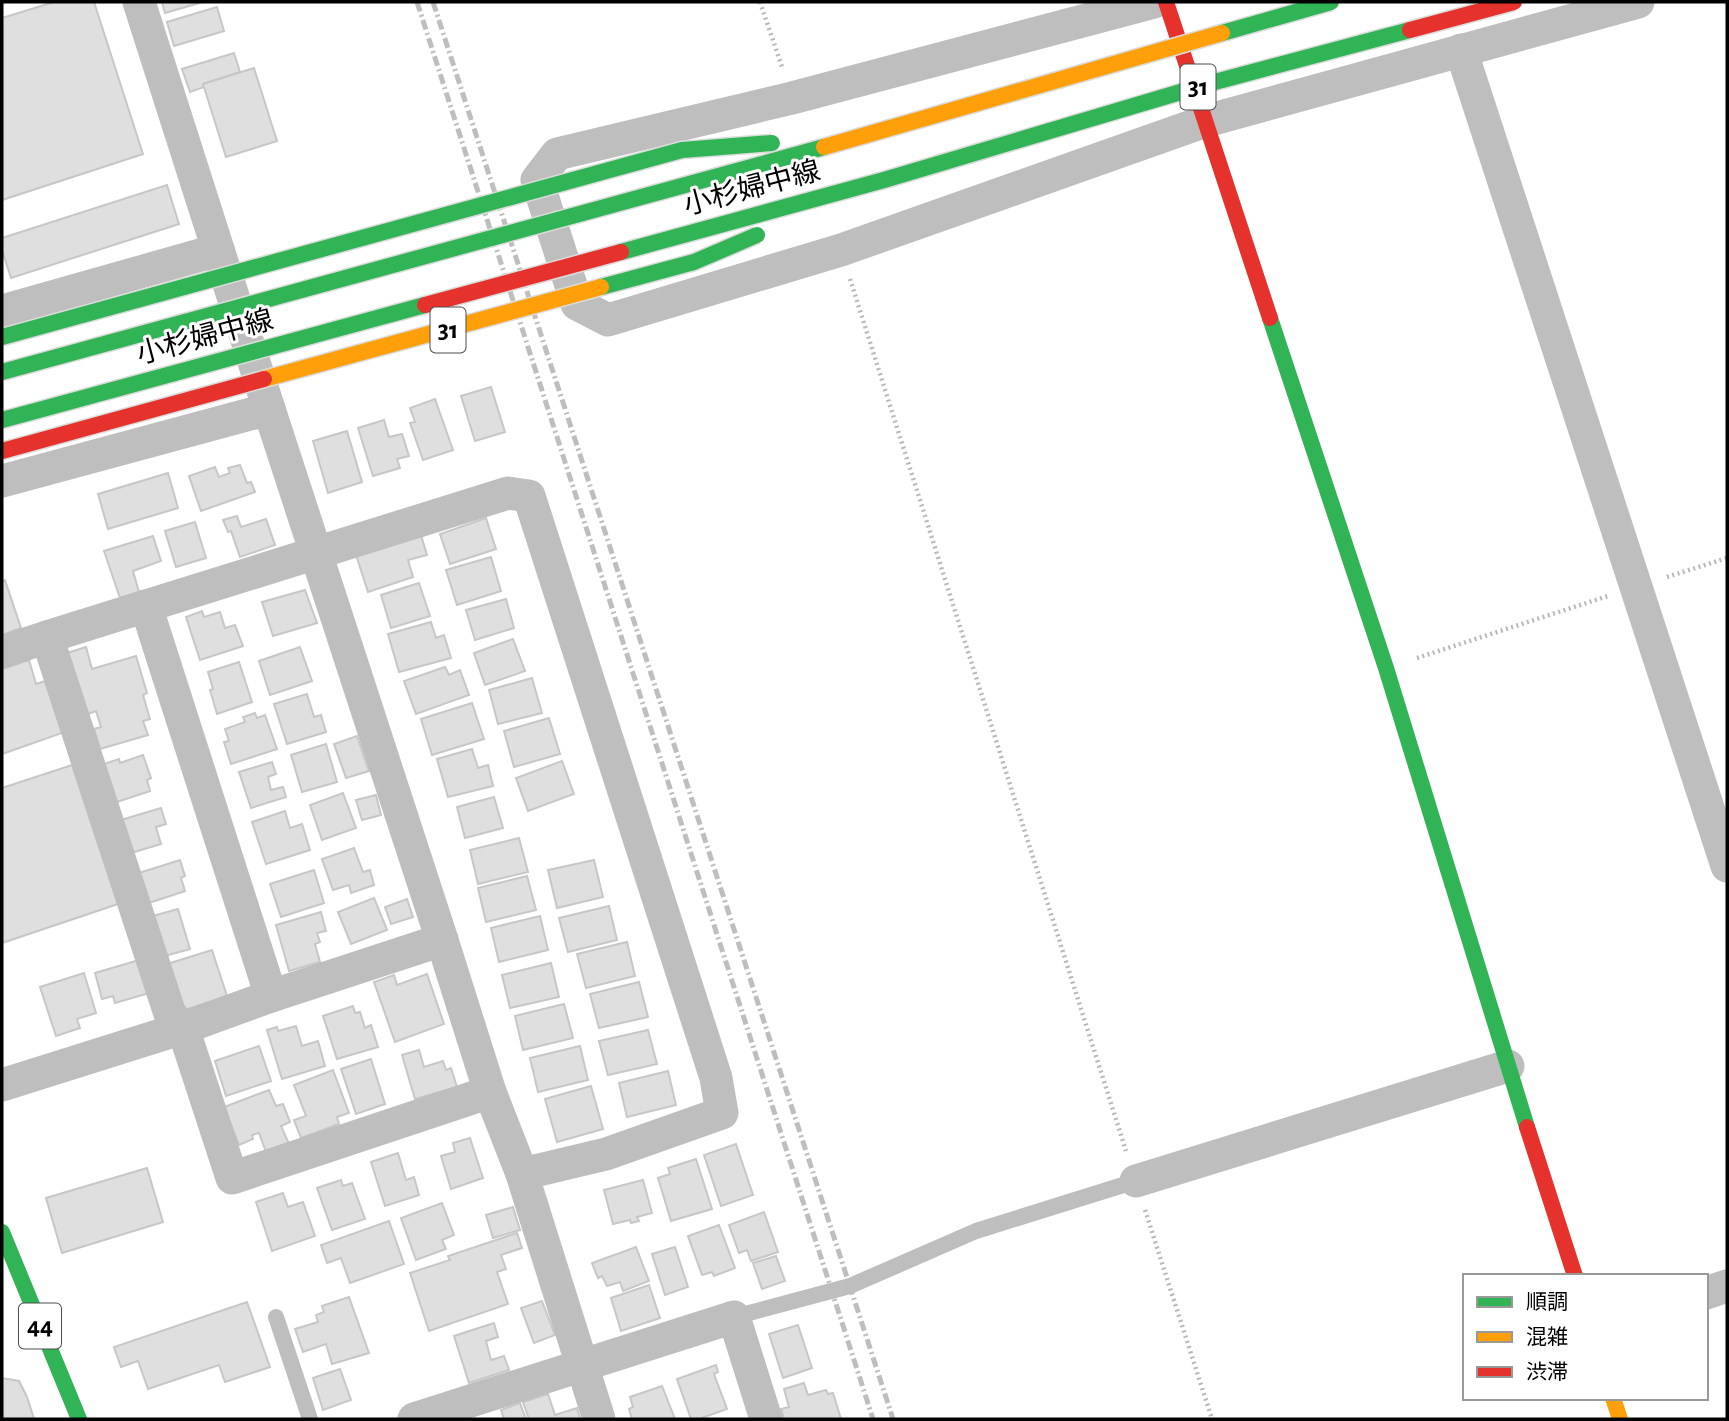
<svg xmlns="http://www.w3.org/2000/svg" width="1729" height="1421" font-family="'Alegreya Sans','Noto Sans JP',sans-serif">
  <rect width="100%" height="100%" fill="#fff"/>
  <g fill="#dfdfdf" stroke="#c7c7c7" stroke-width="2">
    <path d="M54,2h40l49,152 -141,46v-182z"/>
    <path d="M162,2h41l-38,11z"/>
    <path d="M217,7l7,24 -50,15 -7,-24z"/>
    <path d="M234,53l6,19 -37,12 1,3 -14,5 -8,-23z"/>
    <path d="M254,68l23,73 -51,16 -23,-73z"/>
    <path d="M167,185l12,39 -168,54 -9,-28v-12z"/>
    <path d="M491,387l14,45 -30,9 -14,-45z"/>
    <path d="M435,399l18,51 -30,10 -13,-37 5,-1 -5,-14z"/>
    <path d="M384,420l5,17 13,-3 7,22 -12,3 3,9 -27,8 -15,-48z"/>
    <path d="M347,431l15,51 -34,11 -15,-52z"/>
    <path d="M240,465l7,18 4,-1 4,10 -54,19 -12,-35 26,-9 4,10 11,-4 -2,-5z"/>
    <path d="M168,473l10,35 -70,21 -10,-35z"/>
    <path d="M237,516l4,11 25,-8 9,26 -35,12 -9,-26 -3,1 -5,-12z"/>
    <path d="M486,518l10,31 -46,15 -10,-30z"/>
    <path d="M195,522l11,36 -30,9 -11,-36z"/>
    <path d="M421,535l6,20 -19,5 5,17 -45,15 -12,-37z"/>
    <path d="M153,536l8,25 -28,10 6,21 -19,6 -16,-47z"/>
    <path d="M491,557l10,34 -44,14 -11,-35z"/>
    <path d="M5,580l16,48 -19,7v-53z"/>
    <path d="M419,583l11,33 -39,12 -10,-33z"/>
    <path d="M305,590l12,33 -44,13 -11,-34z"/>
    <path d="M506,599l8,29 -39,12 -9,-30z"/>
    <path d="M202,611l2,6 16,-5 5,16 10,-3 8,21 -43,14 -14,-43z"/>
    <path d="M431,622l5,16 8,-3 7,23 -52,14 -11,-38z"/>
    <path d="M513,639l12,32 -40,14 -11,-32z"/>
    <path d="M86,647l6,22 44,-13 11,37 -4,2 7,24 -7,2 5,14 -48,14 -6,-20 7,-2 -5,-16 -8,3 -24,-60z"/>
    <path d="M300,647l12,34 -42,14 -11,-34z"/>
    <path d="M29,660l7,24 9,-3 17,52 -60,21v-85z"/>
    <path d="M239,662l13,40 -35,12 -7,-24 3,-1 -5,-17z"/>
    <path d="M445,667l4,8 11,-5 9,25 -53,19 -12,-33z"/>
    <path d="M532,678l10,35 -44,11 -9,-34z"/>
    <path d="M307,694l7,23 7,-2 5,17 -39,12 -13,-40z"/>
    <path d="M472,703l12,36 -52,16 -11,-36z"/>
    <path d="M255,713l2,5 8,-3 12,34 -46,15 -7,-22 5,-1 -4,-12 20,-7 -2,-5z"/>
    <path d="M549,718l11,36 -46,13 -10,-36z"/>
    <path d="M357,736l12,35 -23,7 -12,-34z"/>
    <path d="M326,744l11,38 -35,10 -11,-37z"/>
    <path d="M472,749l6,19 10,-3 5,21 -45,11 -11,-38z"/>
    <path d="M143,755l8,23 -4,2 3,11 -36,12 -13,-38 18,-6 1,4z"/>
    <path d="M562,761l12,33 -46,17 -12,-33z"/>
    <path d="M272,762l4,12 -8,3 3,13 12,-3 3,10 -35,11 -12,-36z"/>
    <path d="M72,765l46,139 -116,39v-155z"/>
    <path d="M343,793l13,35 -34,12 -12,-35z"/>
    <path d="M376,795l5,20 -19,5 -6,-20z"/>
    <path d="M494,797l9,31 -38,10 -8,-31z"/>
    <path d="M161,808l5,16 -10,3 5,17 -30,9 -10,-33z"/>
    <path d="M285,811l5,17 12,-4 8,26 -44,14 -14,-42z"/>
    <path d="M519,838l9,34 -50,12 -8,-34z"/>
    <path d="M354,848l9,24 7,-2 4,15 -23,8 -2,-8 -16,5 -11,-31z"/>
    <path d="M180,860l5,16 -4,2 4,13 -39,13 -10,-30z"/>
    <path d="M594,860l9,37 -46,11 -9,-38z"/>
    <path d="M314,870l10,33 -43,14 -11,-33z"/>
    <path d="M527,876l9,34 -50,12 -8,-34z"/>
    <path d="M374,898l13,32 -36,14 -13,-32z"/>
    <path d="M407,899l6,18 -22,7 -6,-17z"/>
    <path d="M609,906l8,34 -49,12 -9,-34z"/>
    <path d="M178,909l12,40 -29,8 -12,-40z"/>
    <path d="M321,912l5,19 -9,2 3,9 -5,2 5,18 -31,9 -13,-46z"/>
    <path d="M540,916l8,34 -49,12 -8,-34z"/>
    <path d="M627,942l8,34 -49,12 -9,-34z"/>
    <path d="M212,950l15,46 -48,16 -15,-47z"/>
    <path d="M139,960l10,33 -34,10 -2,-7 -11,3 -7,-26z"/>
    <path d="M551,963l8,34 -49,11 -8,-33z"/>
    <path d="M84,973l12,40 -19,6 3,9 -24,8 -16,-49z"/>
    <path d="M427,974l17,50 -49,18 -21,-60 20,-7 3,10z"/>
    <path d="M639,982l9,35 -49,11 -9,-34z"/>
    <path d="M564,1004l9,34 -50,12 -8,-34z"/>
    <path d="M353,1006l2,7 5,-1 5,16 6,-3 7,22 -41,12 -14,-43z"/>
    <path d="M296,1026l6,20 16,-5 7,25 -43,13 -15,-49 10,-3 1,4z"/>
    <path d="M648,1030l9,34 -49,11 -9,-34z"/>
    <path d="M259,1046l12,35 -45,15 -11,-35z"/>
    <path d="M580,1046l8,34 -50,12 -8,-34z"/>
    <path d="M419,1050l5,17 19,-6 3,9 5,-2 6,19 -42,12 -13,-44z"/>
    <path d="M371,1059l14,45 -29,10 -15,-45z"/>
    <path d="M333,1070l16,43 -12,4 2,7 -38,14 -7,-18 12,-4 -12,-31z"/>
    <path d="M668,1071l8,34 -49,12 -8,-34z"/>
    <path d="M591,1086l12,43 -46,13 -12,-43z"/>
    <path d="M269,1090l7,16 7,-2 7,18 -9,4 8,18 -23,8 -7,-19 -7,2 1,4 -14,6 -15,-38z"/>
    <path d="M470,1138l13,40 -32,11 -10,-33 14,-4 -2,-9z"/>
    <path d="M736,1144l17,51 -32,11 -17,-51z"/>
    <path d="M398,1153l8,27 8,-3 5,18 -34,11 -14,-44z"/>
    <path d="M696,1159l16,50 -41,12 -13,-43 12,-4 -2,-6z"/>
    <path d="M147,1168l16,54 -101,31 -16,-55z"/>
    <path d="M341,1180l2,6 9,-3 13,36 -33,11 -15,-42z"/>
    <path d="M643,1180l9,33 -15,4 2,4 -8,2 -1,-3 -17,4 -9,-34z"/>
    <path d="M283,1193l5,14 15,-5 12,34 -43,15 -16,-49z"/>
    <path d="M442,1203l12,32 -12,5 4,9 -30,11 -15,-42z"/>
    <path d="M513,1207l7,23 -27,8 -7,-23z"/>
    <path d="M764,1212l14,40 -27,9 -4,-11 -8,3 -10,-28z"/>
    <path d="M389,1221l15,43 -54,19 -9,-25 -14,5 -6,-18z"/>
    <path d="M719,1225l16,43 -21,8 -2,-4 -10,3 -14,-39z"/>
    <path d="M517,1233l5,15 -21,7 5,14 -9,3 11,32 -79,27 -19,-58 40,-13 -2,-4z"/>
    <path d="M636,1247l13,34 -26,10 -3,-9 -13,4 -5,-10 -4,2 -6,-15z"/>
    <path d="M675,1247l13,40 -23,8 -13,-41z"/>
    <path d="M776,1256l9,25 -23,8 -9,-26z"/>
    <path d="M649,1285l11,33 -39,13 -10,-33z"/>
    <path d="M349,1297l20,56 -37,11 -6,-20 -23,8 -8,-23 23,-7 -2,-7 8,-3 -2,-6z"/>
    <path d="M542,1301l13,34 -21,8 -13,-35z"/>
    <path d="M247,1302l23,65 -45,15 -6,-17 -71,24 -10,-28 -17,6 -7,-20z"/>
    <path d="M494,1323l4,14 -12,4 5,19 13,-4 5,14 -40,13 -15,-47z"/>
    <path d="M798,1325l14,43 -29,10 -14,-44z"/>
    <path d="M716,1365l2,7 -4,2 13,35 -28,10h-8l-14,-40z"/>
    <path d="M340,1369l11,31 -28,10 -10,-32z"/>
    <path d="M2,1378l17,3 8,16 7,22h-32z"/>
    <path d="M804,1383l4,12 18,-5 2,4 5,-1 8,26h-57l-3,-10 8,-2 -5,-18z"/>
    <path d="M662,1386l13,33h-43l-3,-10 4,-2 -3,-10z"/>
    <path d="M548,1394l7,21 22,-7 3,11h-51l-6,-17z"/>
    <path d="M520,1403l6,16h-22l-3,-9z"/>
  </g>
  <g fill="none" stroke-linecap="round" stroke-linejoin="round">
    <g stroke="#b9b9b9" stroke-width="4.5" stroke-dasharray="2 3.5" stroke-linecap="butt">
      <path d="M760,2l22,65"/>
      <path d="M850,279l276,872"/>
      <path d="M1667,577l60,-19"/>
      <path d="M1417,658l191,-62"/>
      <path d="M1145,1210l67,209"/>
    </g>
    <g stroke="#bebebe" stroke-width="16">
      <path d="M276,1317l34,102"/>
      <path d="M734,1317l116,-31 126,-55 160,-50"/>
    </g>
    <g stroke="#bebebe" stroke-width="33">
      <path d="M139,2l130,407 173,531 48,152 32,82 77,245"/>
      <path d="M1154,2l-362,96 -235,56 -20,26 40,124 31,16 233,-70 365,-129 432,-119"/>
      <path d="M1461,50l266,816"/>
      <path d="M2,311l216,-61"/>
      <path d="M2,481l267,-72"/>
      <path d="M146,606l125,390"/>
      <path d="M47,637l123,377 13,14 49,150 258,-86"/>
      <path d="M2,652l45,-15 461,-144 21,3 187,582 6,35 -116,41 -84,20"/>
      <path d="M2,1085l181,-57 88,-32 171,-56"/>
      <path d="M1136,1181l372,-115"/>
      <path d="M1706,1293l21,-7"/>
      <path d="M414,1419l320,-102 32,102"/>
    </g>
    <g stroke="#30b455" stroke-width="16">
      <path d="M1270,318l116,350 141,459"/>
      <path d="M2,1232l77,187"/>
    </g>
    <path stroke="#ff9f0a" stroke-width="16" d="M1613,1398l7,21"/>
    <g stroke="#e5322d" stroke-width="16">
      <path d="M1166,2l104,316"/>
      <path d="M1527,1127l48,149"/>
    </g>
    <g stroke="#bebebe" stroke-width="5" stroke-dasharray="10 3.5 2 3.5" stroke-linecap="butt">
      <path d="M417,2l456,1417"/>
      <path d="M433,2l460,1417"/>
    </g>
    <g stroke="#dbdbdb" stroke-width="19" stroke-linecap="butt">
      <g id="fast-bridge">
        <path d="M1222,33l109,-31"/>
        <path d="M621,252l263,-72 327,-97 199,-53"/>
        <path d="M601,287l93,-25 63,-27"/>
        <path d="M2,337l680,-187 90,-7"/>
        <path d="M2,372l822,-225"/>
        <path d="M2,420l423,-115"/>
      </g>
    </g>
    <g stroke="#dbdbdb" stroke-width="19" stroke-linecap="butt">
      <g id="slow-bridge">
        <path d="M824,147l398,-114"/>
        <path d="M264,379l337,-92"/>
      </g>
    </g>
    <g stroke="#dbdbdb" stroke-width="19" stroke-linecap="butt">
      <g id="jam-bridge">
        <path d="M1410,30l104,-28"/>
        <path d="M425,305l196,-53"/>
        <path d="M2,451l262,-72"/>
      </g>
    </g>
    <use href="#fast-bridge" stroke="#30b455" stroke-width="16"/>
    <use href="#slow-bridge" stroke="#ff9f0a" stroke-width="16"/>
    <use href="#jam-bridge" stroke="#e5322d" stroke-width="16"/>
  </g>
  <g text-anchor="middle" dominant-baseline="central" stroke-width="6" stroke-linejoin="round" paint-order="stroke">
    <g fill="#fff" stroke="#4c4c4c" stroke-width="2">
      <rect x="1180.5" y="64.5" width="35" height="45" rx="5"/>
      <rect x="430.5" y="307.5" width="35" height="45" rx="5"/>
      <rect x="19" y="1303.5" width="42" height="45" rx="5"/>
    </g>
    <g font-size="26" font-weight="bold" fill="#000">
      <text x="1198" y="87">31</text>
      <text x="448" y="330">31</text>
      <text x="40" y="1326">44</text>
    </g>
    <g font-size="28" fill="#000" stroke="#fff">
      <text transform="translate(752 189) rotate(-15)">小杉婦中線</text>
      <text transform="translate(205 338) rotate(-15)">小杉婦中線</text>
    </g>
  </g>
  <rect width="1729" height="1421" fill="none" stroke="#000000" stroke-width="7"/>
  <rect x="1463" y="1274" width="245" height="126" fill="#ffffff" stroke="#999999" stroke-width="2"/>
  <rect x="1477" y="1297" width="35" height="10" fill="#30b455" stroke="#999999" stroke-width="2"/>
  <text x="1526" y="1309" font-size="21" fill="#000000">順調</text>
  <rect x="1477" y="1332" width="35" height="10" fill="#ff9f0a" stroke="#999999" stroke-width="2"/>
  <text x="1526" y="1344" font-size="21" fill="#000000">混雑</text>
  <rect x="1477" y="1367" width="35" height="10" fill="#e5322d" stroke="#999999" stroke-width="2"/>
  <text x="1526" y="1379" font-size="21" fill="#000000">渋滞</text>
</svg>
